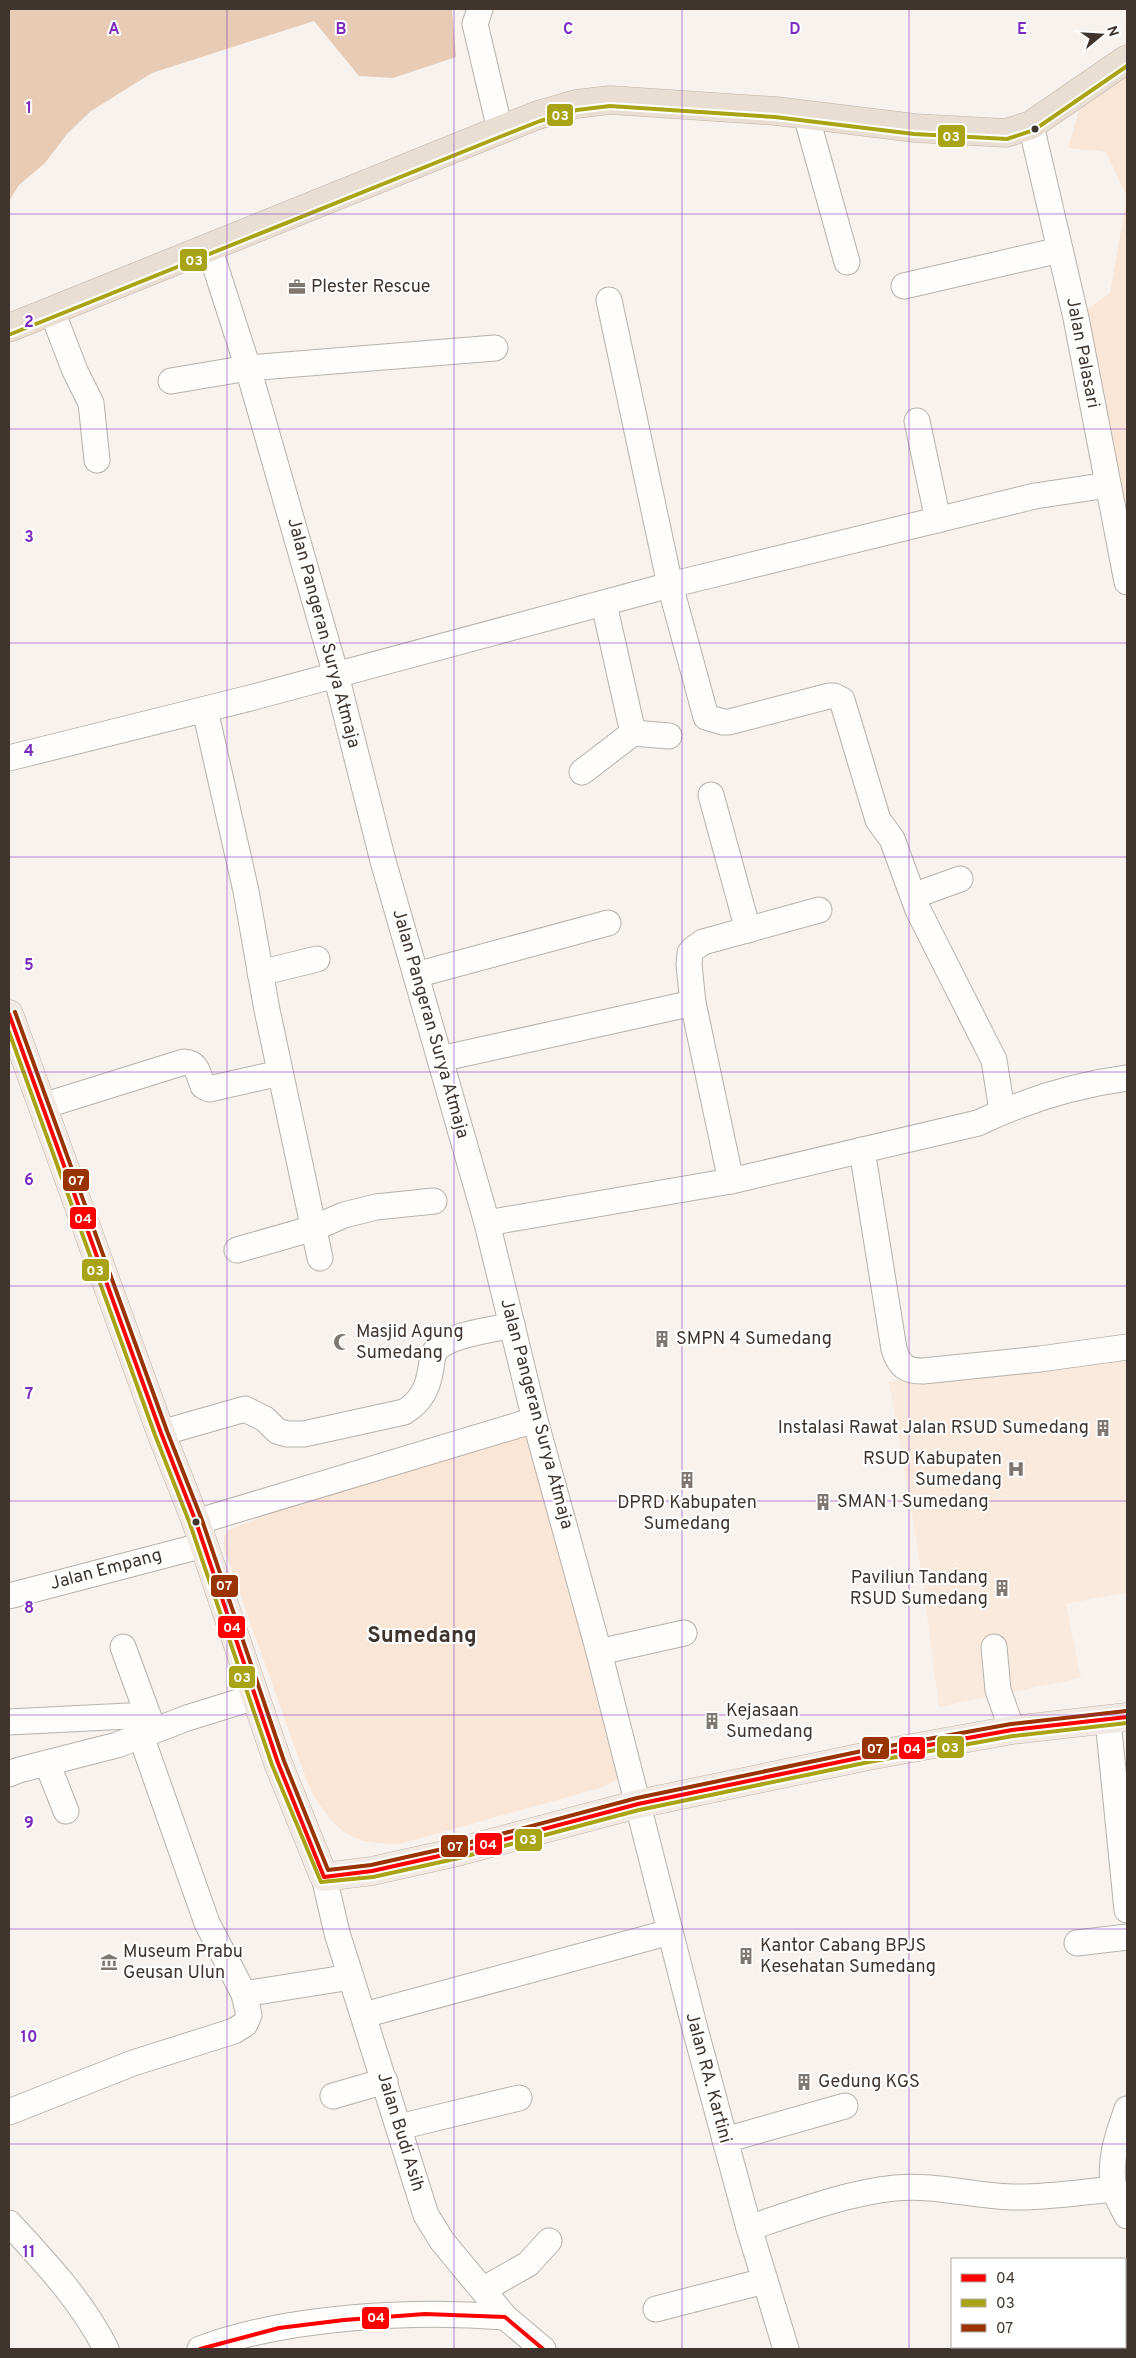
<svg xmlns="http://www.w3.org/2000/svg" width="1136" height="2358" font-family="Overpass,sans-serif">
  <rect width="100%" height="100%" fill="#f7f2ee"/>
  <path fill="#faeade" d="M1127,1351v241l-61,12 15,74 -142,29 -20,-152 -30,-173z"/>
  <g fill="#fae6d7">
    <path d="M1127,52v452l-19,-19 -32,-167 34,-25 17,-96 -21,-45 -38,-4 20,-69z"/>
    <path d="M533,1422l89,352 -7,7 -12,6 -203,57c-52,1 -66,-14 -91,-57l-85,-238v-13l5,-6 152,-61z"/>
  </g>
  <path fill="#e8cbb4" d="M9,9h443l4,48 -63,21 -34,-2 -45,-55 -162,52 -61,38 -24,23 -22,29 -26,22 -10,16z"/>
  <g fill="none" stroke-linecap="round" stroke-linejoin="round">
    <g stroke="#b7b1ab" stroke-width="27">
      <g id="minor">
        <path d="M480,9l-5,15 25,106"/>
        <path d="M806,115l41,147"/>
        <path d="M1031,125l45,193 51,264"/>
        <path d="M209,247l39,121 88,307 47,186 104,362 48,197 64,232 96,377 54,199 37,121"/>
        <path d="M904,286l156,-36"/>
        <path d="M609,300l61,285 36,132 17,5h6l100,-26h5l8,4 36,120 14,19 26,71 76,150 8,51"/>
        <path d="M52,311l23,60 16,32 6,57"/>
        <path d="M171,381l77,-13 247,-20"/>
        <path d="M917,421l21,99"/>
        <path d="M205,710l41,181 21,119 53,248"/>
        <path d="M633,733l36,3"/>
        <path d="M9,758l245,-61 416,-112 365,-89 73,-11"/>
        <path d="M582,772l51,-39 -29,-129"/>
        <path d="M711,795l37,135"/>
        <path d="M913,896l47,-17"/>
        <path d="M260,973l57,-14"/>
        <path d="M416,975l192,-52"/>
        <path d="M440,1059l253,-56"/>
        <path d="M43,1106l141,-44c14,1 14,12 19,24l6,3 71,-16"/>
        <path d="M862,1150l32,199c5,17 12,22 29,22l117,-12 87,-12"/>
        <path d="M731,1181l-38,-178 -4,-38 1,-12 3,-4 10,-7 116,-32"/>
        <path d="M487,1223l244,-42 247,-58c48,-23 97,-38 149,-45"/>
        <path d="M237,1250l77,-22 30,-13 32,-8 58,-6"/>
        <path d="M161,1433l84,-24 20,10 12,12 10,3h17l100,-22c17,-10 24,-24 27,-44 1,-6 1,-13 5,-18 12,-16 57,-20 76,-25"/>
        <path d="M196,1522l339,-102"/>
        <path d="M9,1596l195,-51"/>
        <path d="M123,1647l30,82"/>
        <path d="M994,1647l4,43 14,40"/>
        <path d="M599,1652l85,-19"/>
        <path d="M1108,1720l19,190"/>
        <path d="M9,1722l139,-7"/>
        <path d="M47,1763l19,48"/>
        <path d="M9,1774l10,-4 98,-25 70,-27 68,-21"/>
        <path d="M324,1877l13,56 89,282 16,26 63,76 38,32"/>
        <path d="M1077,1943l50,-6"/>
        <path d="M244,1994l107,-17"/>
        <path d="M364,2015l306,-83"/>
        <path d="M333,2096l52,-15"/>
        <path d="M1127,2109c-9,25 -20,56 -12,82 3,9 8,17 12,25"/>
        <path d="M9,2112l124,-49 101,-32 11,-7 4,-9 -5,-21 -37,-71 -66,-187"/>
        <path d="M399,2127l120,-29"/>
        <path d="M725,2140l120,-34"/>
        <path d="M9,2223c36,39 73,78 97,126"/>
        <path d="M749,2228c47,-16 97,-35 146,-40 40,-4 78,8 117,9 34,1 69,-5 103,-8"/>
        <path d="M484,2289l44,-25 21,-23"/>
        <path d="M656,2309l108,-28"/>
        <path d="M200,2349c86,-33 214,-39 305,-32"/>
      </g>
    </g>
    <g stroke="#c0b2a5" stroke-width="29">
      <path id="major" d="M9,1014l152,419 35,89 82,241 46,114 48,-6 85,-19 181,-48 230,-48 144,-26 115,-13"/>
    </g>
    <g stroke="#c0b2a5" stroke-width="29">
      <path id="highway" d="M9,328l491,-198 38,-15 38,-11 34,-4 166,11 139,17 91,5 25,-8 96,-66"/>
    </g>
    <use href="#minor" stroke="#fefdfc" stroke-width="25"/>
    <use href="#major" stroke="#f1eae4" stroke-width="28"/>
    <use href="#highway" stroke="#e9ded4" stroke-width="28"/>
    <g stroke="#fff" stroke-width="8">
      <g id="bus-1">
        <path d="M9,1014l152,419 35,89 82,241 46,114 48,-6 85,-19 181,-48 230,-48 144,-26 115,-13"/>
        <path d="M200,2349l79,-21 65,-8 81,-6 80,3 38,32"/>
      </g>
    </g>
    <g stroke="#fff" stroke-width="8">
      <g id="bus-2">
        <path d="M11,334l491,-198 38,-15 37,-11 33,-4 165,11 139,17 93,5 27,-9 93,-64"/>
        <path d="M9,1032l146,403 35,89 82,241 49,117 52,-5 86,-19 180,-48 230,-48 144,-26 114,-13"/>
      </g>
    </g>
    <g stroke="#fff" stroke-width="8">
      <path id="bus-3" d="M15,1012l152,419 35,89 82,241 44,109 43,-5 85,-19 181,-48 230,-48 144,-26 115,-13"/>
    </g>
    <use href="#bus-1" stroke="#f00" stroke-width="4"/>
    <use href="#bus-2" stroke="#a9a415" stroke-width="4"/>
    <use href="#bus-3" stroke="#930" stroke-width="4"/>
  </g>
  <path fill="none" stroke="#7b2cbf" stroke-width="1" stroke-opacity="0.55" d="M227,9v2340M454,9v2340M682,9v2340M909,9v2340M9,214h1118M9,429h1118M9,643h1118M9,857h1118M9,1072h1118M9,1286h1118M9,1501h1118M9,1715h1118M9,1929h1118M9,2144h1118"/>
  <defs>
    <g id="office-bare" transform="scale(1.35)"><path d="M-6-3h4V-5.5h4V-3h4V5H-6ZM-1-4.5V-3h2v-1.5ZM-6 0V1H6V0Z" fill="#7f7771" stroke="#fff" stroke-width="2.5" paint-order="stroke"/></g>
    <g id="building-bare" transform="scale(1.35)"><path d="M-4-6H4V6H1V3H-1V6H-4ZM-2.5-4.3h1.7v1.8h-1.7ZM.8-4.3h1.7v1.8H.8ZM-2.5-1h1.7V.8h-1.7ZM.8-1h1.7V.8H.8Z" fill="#7f7771" stroke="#fff" stroke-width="2.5" paint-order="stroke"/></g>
    <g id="mosque-bare" transform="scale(1.35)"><path d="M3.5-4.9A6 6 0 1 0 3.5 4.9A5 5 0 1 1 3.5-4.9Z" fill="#7f7771" stroke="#fff" stroke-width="2.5" paint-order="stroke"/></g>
    <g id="hospital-bare" transform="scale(1.35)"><path d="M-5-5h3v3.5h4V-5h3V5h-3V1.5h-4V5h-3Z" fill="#7f7771" stroke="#fff" stroke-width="2.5" paint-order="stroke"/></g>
    <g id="museum-bare" transform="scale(1.35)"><path d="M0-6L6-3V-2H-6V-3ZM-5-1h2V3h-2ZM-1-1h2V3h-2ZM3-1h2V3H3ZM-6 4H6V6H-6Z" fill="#7f7771" stroke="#fff" stroke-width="2.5" paint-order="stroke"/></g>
  </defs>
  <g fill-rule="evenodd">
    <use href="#office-bare" x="297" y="287"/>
    <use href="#building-bare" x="662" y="1339"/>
    <use href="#mosque-bare" x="342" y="1342"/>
    <use href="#building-bare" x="1103" y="1428"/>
    <use href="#hospital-bare" x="1016" y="1469"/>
    <use href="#building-bare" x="687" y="1480"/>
    <use href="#building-bare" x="823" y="1502"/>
    <use href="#building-bare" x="1002" y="1588"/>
    <use href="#building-bare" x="712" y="1721"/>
    <use href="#building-bare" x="746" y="1956"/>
    <use href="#museum-bare" x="109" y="1962"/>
    <use href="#building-bare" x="804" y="2082"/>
  </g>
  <g fill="#3f352e" stroke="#fff" stroke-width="2">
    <circle cx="1035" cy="129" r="4.5"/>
    <circle cx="196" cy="1522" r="4.5"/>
  </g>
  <g text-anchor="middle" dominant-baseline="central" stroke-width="4" stroke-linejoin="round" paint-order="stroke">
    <g font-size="18" fill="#3f352e" stroke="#fff" text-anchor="start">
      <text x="311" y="287">Plester Rescue</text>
      <text x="356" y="1332">Masjid Agung<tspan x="356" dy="21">Sumedang</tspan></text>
      <text x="676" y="1339">SMPN 4 Sumedang</text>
      <text x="1089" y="1428" text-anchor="end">Instalasi Rawat Jalan RSUD Sumedang</text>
      <text x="1002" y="1459" text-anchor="end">RSUD Kabupaten<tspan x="1002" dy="21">Sumedang</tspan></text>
      <text x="837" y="1502">SMAN 1 Sumedang</text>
      <text x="687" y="1503" text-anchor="middle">DPRD Kabupaten<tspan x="687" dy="21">Sumedang</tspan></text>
      <text x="988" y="1578" text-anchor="end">Paviliun Tandang<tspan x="988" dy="21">RSUD Sumedang</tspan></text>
      <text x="726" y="1711">Kejasaan<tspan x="726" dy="21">Sumedang</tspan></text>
      <text x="760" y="1946">Kantor Cabang BPJS<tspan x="760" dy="21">Kesehatan Sumedang</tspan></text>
      <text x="123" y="1952">Museum Prabu<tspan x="123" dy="21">Geusan Ulun</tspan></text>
      <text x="818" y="2082">Gedung KGS</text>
    </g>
    <g font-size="18" fill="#3f352e" stroke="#fff">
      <text transform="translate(1082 353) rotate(79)">Jalan Palasari</text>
      <text transform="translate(323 633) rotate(75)">Jalan Pangeran Surya Atmaja</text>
      <text transform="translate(430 1024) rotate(74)">Jalan Pangeran Surya Atmaja</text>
      <text transform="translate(536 1414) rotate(75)">Jalan Pangeran Surya Atmaja</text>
      <text transform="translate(106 1570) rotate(-15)">Jalan Empang</text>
      <text transform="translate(708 2078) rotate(75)">Jalan RA. Kartini</text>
      <text transform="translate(400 2132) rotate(73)">Jalan Budi Asih</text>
    </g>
    <g font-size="22" font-weight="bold" fill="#3f352e" stroke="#fff">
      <text x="422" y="1636">Sumedang</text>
    </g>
  </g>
  <g font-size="16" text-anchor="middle" font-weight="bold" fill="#7b2cbf" stroke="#fff" stroke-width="4" stroke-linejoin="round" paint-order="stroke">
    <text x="114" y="34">A</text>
    <text x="341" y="34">B</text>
    <text x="568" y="34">C</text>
    <text x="795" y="34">D</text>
    <text x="1022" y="34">E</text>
    <text x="29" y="113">1</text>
    <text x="29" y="327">2</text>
    <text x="29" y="542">3</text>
    <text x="29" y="756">4</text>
    <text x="29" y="970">5</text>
    <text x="29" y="1185">6</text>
    <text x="29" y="1399">7</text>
    <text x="29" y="1613">8</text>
    <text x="29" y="1828">9</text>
    <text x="29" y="2042">10</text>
    <text x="29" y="2257">11</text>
  </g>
  <g stroke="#fff" stroke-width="2">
    <rect x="546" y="103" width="28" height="24" rx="5" fill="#a9a415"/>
    <rect x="937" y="124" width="29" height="24" rx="5" fill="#a9a415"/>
    <rect x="179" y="248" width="29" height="24" rx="5" fill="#a9a415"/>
    <rect x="62" y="1168" width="28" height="24" rx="5" fill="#930"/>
    <rect x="69" y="1206" width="28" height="24" rx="5" fill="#f00"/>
    <rect x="81" y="1258" width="29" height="24" rx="5" fill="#a9a415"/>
    <rect x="210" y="1574" width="29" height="24" rx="5" fill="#930"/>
    <rect x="217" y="1615" width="29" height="24" rx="5" fill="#f00"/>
    <rect x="228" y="1665" width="28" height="24" rx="5" fill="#a9a415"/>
    <rect x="936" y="1735" width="29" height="24" rx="5" fill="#a9a415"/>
    <rect x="898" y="1736" width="28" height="24" rx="5" fill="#f00"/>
    <rect x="861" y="1736" width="29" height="24" rx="5" fill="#930"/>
    <rect x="514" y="1828" width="29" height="24" rx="5" fill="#a9a415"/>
    <rect x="474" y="1832" width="29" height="24" rx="5" fill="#f00"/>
    <rect x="440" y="1834" width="29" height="24" rx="5" fill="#930"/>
    <rect x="361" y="2306" width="29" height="24" rx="5" fill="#f00"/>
  </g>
  <g font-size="14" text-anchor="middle" font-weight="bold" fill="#fff">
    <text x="560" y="120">03</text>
    <text x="951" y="141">03</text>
    <text x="194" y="265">03</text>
    <text x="76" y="1185">07</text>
    <text x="83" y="1223">04</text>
    <text x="95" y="1275">03</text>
    <text x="224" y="1590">07</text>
    <text x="232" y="1632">04</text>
    <text x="242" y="1682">03</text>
    <text x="950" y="1752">03</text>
    <text x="912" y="1753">04</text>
    <text x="875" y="1753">07</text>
    <text x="528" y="1844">03</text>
    <text x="488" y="1849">04</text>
    <text x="455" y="1851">07</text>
    <text x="376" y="2322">04</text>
  </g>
  <rect width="1136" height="2358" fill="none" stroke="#3f352e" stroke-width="20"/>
  <rect x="951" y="2258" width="175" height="90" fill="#ffffff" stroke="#b2aeab"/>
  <rect x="961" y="2274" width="25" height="8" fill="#ff0000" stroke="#b2aeab"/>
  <text x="996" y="2283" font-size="15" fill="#3f352e">04</text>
  <rect x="961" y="2299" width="25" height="8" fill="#a9a415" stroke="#b2aeab"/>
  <text x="996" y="2308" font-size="15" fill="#3f352e">03</text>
  <rect x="961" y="2324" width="25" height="8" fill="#993300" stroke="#b2aeab"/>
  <text x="996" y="2333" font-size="15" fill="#3f352e">07</text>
  <g transform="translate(1101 35) rotate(72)" stroke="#ffffff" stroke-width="4" paint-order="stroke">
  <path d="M0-4L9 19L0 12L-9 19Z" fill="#3f352e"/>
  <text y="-8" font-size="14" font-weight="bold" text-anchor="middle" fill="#3f352e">N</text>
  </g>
</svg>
